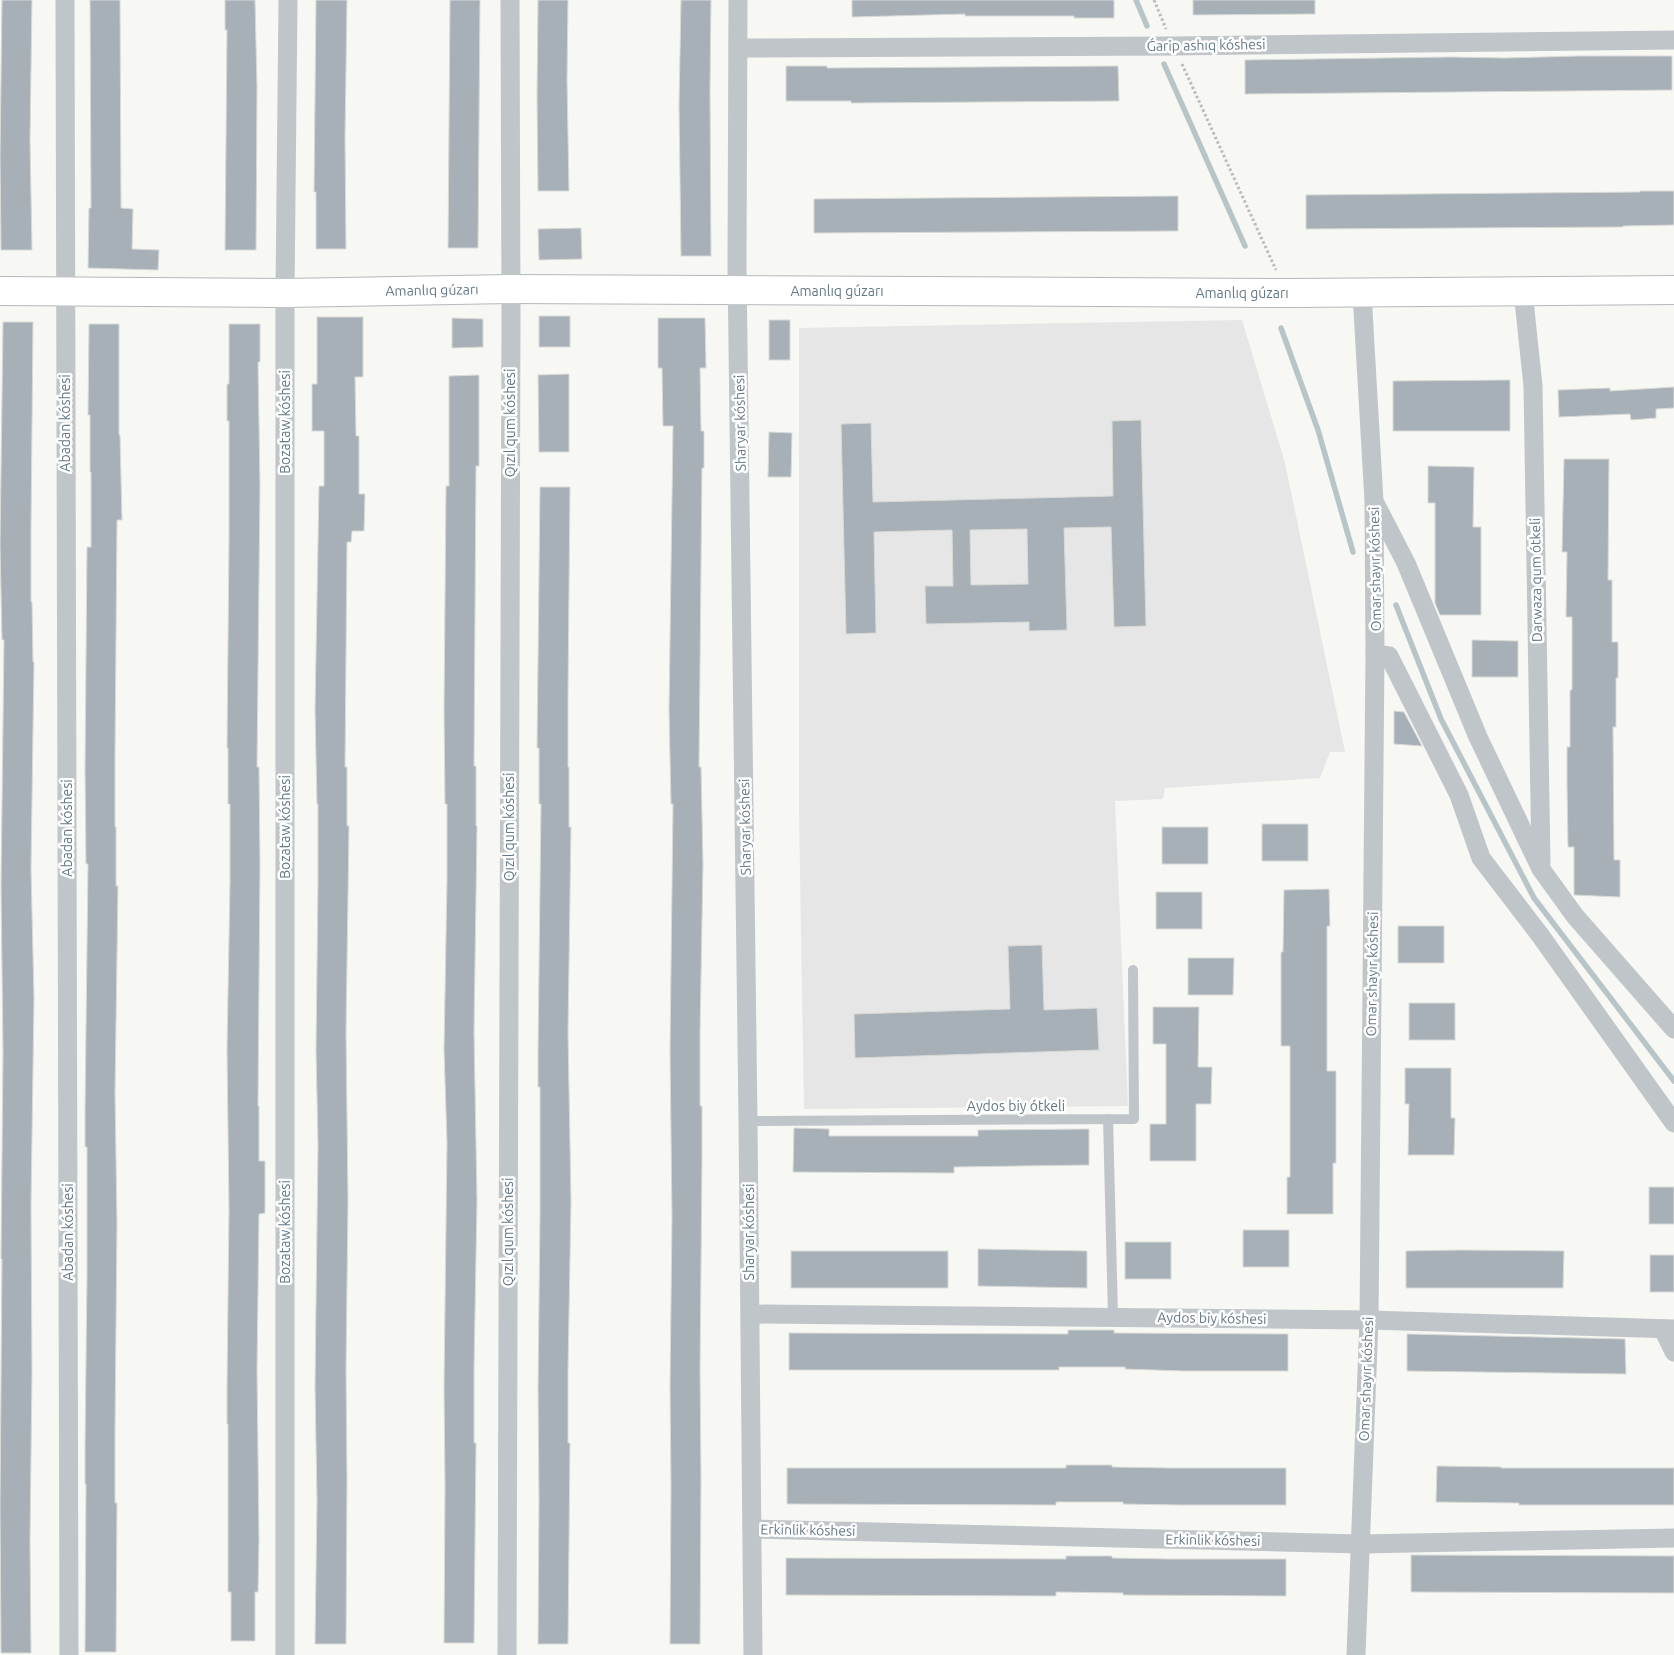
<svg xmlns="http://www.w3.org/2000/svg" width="1674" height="1655" font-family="Ubuntu,sans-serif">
  <rect width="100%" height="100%" fill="#f7f7f4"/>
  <path fill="#e5e6e5" d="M1242,320l43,143 60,289h-15l-10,26 -155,10 -2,11 -48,2 13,305 -324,3 -5,-296v-485z"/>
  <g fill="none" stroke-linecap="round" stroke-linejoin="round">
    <g stroke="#b7c4c8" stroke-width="5.5">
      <path d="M1136,0l11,26"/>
      <path d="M1164,64l81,182"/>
      <path d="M1281,328l37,102 35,122"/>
      <path d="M1396,605l45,114 93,179 140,183"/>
    </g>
  </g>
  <g fill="#a7b0b6" stroke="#d9d9d7" fill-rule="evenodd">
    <path d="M2,0h30l-2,140 2,110h-31l-1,-94z"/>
    <path d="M90,0h30l1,208 12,1 -1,40 27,1 -1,20 -70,-2 1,-60h2z"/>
    <path d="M225,0h30l2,87 -1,163h-31l2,-220h-2z"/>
    <path d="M316,0h31l-2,138 1,111h-30v-57h-2z"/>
    <path d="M450,0h30l-2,248h-30z"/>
    <path d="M538,0h30l-1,80 2,111h-31l-1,-95z"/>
    <path d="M681,0h30l-1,89 1,167h-30l-2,-151z"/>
    <path d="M852,0h262v18h-40v-2h-109v-2l-113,3z"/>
    <path d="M1193,0h122v14l-122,1z"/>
    <path d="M1579,56h93v34l-427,4v-34l205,-3 55,1z"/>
    <path d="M786,66h41v2l291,-2 1,35 -268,2v-2h-65z"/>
    <path d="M1640,191h34v34l-51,1v1l-317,2v-34l334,-3z"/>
    <path d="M1178,196v35l-364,2v-34z"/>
    <path d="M581,228l1,31 -43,1 -1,-31z"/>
    <rect x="539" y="316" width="31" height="31"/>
    <path d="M317,317h46v60h-8l1,59h3v58h6l-1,37h-12l-1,11h-4l-2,225h2v59h2l-3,207 2,168 -2,169 1,111 -1,163h-31l2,-144 -2,-114 3,-242 -2,-94 2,-169v-77h-1l-2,-94 4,-224h5v-55h-12v-47h5z"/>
    <path d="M452,318l31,1v28l-31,1z"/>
    <path d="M658,318h47l1,50h-6l1,63h3v37h-2l-3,299h2l2,97 -3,169v73h2v57l-2,207 1,111 -1,163h-30l1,-158 -1,-100 2,-168 -2,-168 3,-246h-2l-2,-94 4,-284h-10l-1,-58h-4z"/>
    <rect x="769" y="320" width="21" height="40"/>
    <path d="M3,322h30l-2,207v73h1l1,60h1l-3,207 3,130 -3,206 1,168 -2,169 1,111h-30l-1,-148 2,-246h-1l2,-206 -2,-168 3,-245h-2l-2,-95z"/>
    <path d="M89,324h30v111h1l2,85h-5l-2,233v74h1v59h2l-3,207 2,130 -2,207v73h2l-1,149h-31l1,-168h-1v-38l2,-169v-130h-2v-37l3,-246h-2l-1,-94 2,-223h4v-75h-1v-57h-2z"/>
    <path d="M229,324h31v38h-2l2,125 -3,280h2l1,97 -2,242h1v55h6v52l-6,1 -2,156 2,168 -1,54h-3v49h-24v-49h-3v-168h-1v-38l2,-177 -2,-159 3,-169v-77h-2v-56h-1l2,-207v-120h-2v-37h2z"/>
    <path d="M569,374v78h-30l-1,-77z"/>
    <path d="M479,375v91h-3l-2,300h2v60h1l-3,207 3,167 -3,169v74h2l-2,200h-30l1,-157 -1,-100 3,-243 -3,-94 3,-169v-76h-2l-1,-94 2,-224h3v-110z"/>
    <path d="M1510,380v51h-117v-50z"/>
    <path d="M1674,387v21l-18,1v9l-25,2 -1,-6 -71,3 -1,-27 52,-2v3z"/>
    <path d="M1141,420l5,206 -32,1 -3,-100 -47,1 3,102 -38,1v-9l-103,2 -1,-38h28l-1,-56 -78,2 2,101 -30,1 -5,-210 30,-1 2,79 240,-6 -1,-75zM1027,529l1,55 -57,1 -1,-55z"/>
    <path d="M769,432l23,1 -1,44h-23z"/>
    <path d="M1564,459h45l-1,121h4v62h6v36h-2v49h-3l1,133h6v37l-46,-2v-48h-6l-1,-63v-37h3v-57h2v-73h-6l1,-65h-5z"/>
    <path d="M1428,466l46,1 -1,60h8v88h-41l-5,-12v-100h-7z"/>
    <path d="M540,487h30l-2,207v73h1v60h2l-3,206 3,168 -3,169v73h2l-2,201h-30l1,-144 -1,-113 2,-170v-130h-2v-37l3,-246h-2v-56h-2z"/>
    <path d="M1472,640l46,1v36h-46z"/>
    <path d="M1394,711l10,1 18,34 -28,-2z"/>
    <rect x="1262" y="824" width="46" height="37"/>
    <rect x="1162" y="827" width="46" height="37"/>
    <path d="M1329,889l1,37h-3v145h9v92h-3v51h-46v-37h3v-131h-9v-94h2l1,-62z"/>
    <rect x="1156" y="892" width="46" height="37"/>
    <rect x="1398" y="926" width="46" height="37"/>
    <path d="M1042,945l2,65 53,-2 2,42 -244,8 -1,-44 156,-5 -2,-63z"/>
    <path d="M1188,958h46l-1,37h-45z"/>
    <rect x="1409" y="1003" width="46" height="37"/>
    <path d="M1153,1007h46l-1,60h14l-1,37h-15v57h-46v-37h16v-80h-13z"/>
    <path d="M1405,1068h46v50h4l-1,37h-46l1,-51h-4z"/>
    <path d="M794,1128l35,1v7h149v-6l111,-1v36l-135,2v6l-161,-1z"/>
    <rect x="1649" y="1187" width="25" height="37"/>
    <rect x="1243" y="1230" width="46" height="37"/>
    <rect x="1125" y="1242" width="46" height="37"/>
    <path d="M978,1249l109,2v37l-109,-2z"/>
    <path d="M1461,1250l103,1 -1,37h-157v-37z"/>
    <rect x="791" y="1251" width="157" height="37"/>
    <rect x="1650" y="1255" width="24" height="37"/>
    <path d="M1068,1330h46v3l174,1v37h-104l-59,-2v-2h-66v3h-270v-37l279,1z"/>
    <path d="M1407,1334l218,5 1,35 -219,-3z"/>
    <path d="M1066,1465h46v2l57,1h117v37h-104l-59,-1v-2h-67v3l-269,-1v-36h279z"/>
    <path d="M1437,1466l64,1v1h173v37h-155v-2l-83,-1z"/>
    <path d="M1411,1555l263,1v37l-263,-1z"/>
    <path d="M1066,1556h46v2l57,1h117v37l-163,-1v-2l-67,-1v4l-270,-1v-37l280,1z"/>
  </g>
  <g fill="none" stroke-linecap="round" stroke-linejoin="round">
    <g stroke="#b2b9bd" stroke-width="30">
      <path id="secondary" d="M0,291l285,2 226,-4 779,4 384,-3"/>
    </g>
    <g stroke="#b8bcbf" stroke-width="3" stroke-dasharray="2.5 2.5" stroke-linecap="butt">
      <path d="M1154,0l12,29"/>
      <path d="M1182,64l94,206"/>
    </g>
    <g stroke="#c0c5c9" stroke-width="10">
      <path d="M1108,1119l5,198"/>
      <path d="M748,1121l386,-2 -1,-149"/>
    </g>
    <g stroke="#c0c5c9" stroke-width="19">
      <path d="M65,0l4,1655"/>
      <path d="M738,0l-1,267 11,854 5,534"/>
      <path d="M738,48l436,-2 500,-6"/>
      <path d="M1523,291l10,95 8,477"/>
      <path d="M1376,505l30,58 72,174 63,132 34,47 99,113"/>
      <path d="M1375,654l14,2 70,139 22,63 59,77 134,188"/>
      <path d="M750,1314l619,6 305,9"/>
      <path d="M1663,1329l11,23"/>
      <path d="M752,1529l609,15 313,-6"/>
      <path d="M285,1655v-1362l3,-293"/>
      <path d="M507,1655l4,-1341 -1,-314"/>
      <path d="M1356,1655l13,-335 6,-666 -1,-153 -12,-208"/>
    </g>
    <use href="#secondary" stroke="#fff" stroke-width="28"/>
  </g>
  <g text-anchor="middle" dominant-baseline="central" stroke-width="5" stroke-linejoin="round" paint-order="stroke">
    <g font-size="14" fill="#657886" stroke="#fff">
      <text transform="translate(1206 45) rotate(-1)">Ǵarip ashıq kóshesi</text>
      <text transform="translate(432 290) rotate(-1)">Amanlıq gúzarı</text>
      <text x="837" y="291">Amanlıq gúzarı</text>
      <text x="1242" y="293">Amanlıq gúzarı</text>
      <text transform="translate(285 422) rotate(-90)">Bozataw kóshesi</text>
      <text transform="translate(65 423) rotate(-90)">Abadan kóshesi</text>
      <text transform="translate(510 423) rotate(-90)">Qızıl qum kóshesi</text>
      <text transform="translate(740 423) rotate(-91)">Sharyar kóshesi</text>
      <text transform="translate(1375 569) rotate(-91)">Omar shayır kóshesi</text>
      <text transform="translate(1536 580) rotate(-91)">Darwaza qum ótkeli</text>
      <text transform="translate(285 827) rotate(-90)">Bozataw kóshesi</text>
      <text transform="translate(509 827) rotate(-90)">Qızıl qum kóshesi</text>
      <text transform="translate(745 827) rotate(-91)">Sharyar kóshesi</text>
      <text transform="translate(67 828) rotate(-90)">Abadan kóshesi</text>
      <text transform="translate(1372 974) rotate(-89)">Omar shayır kóshesi</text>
      <text x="1016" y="1106">Aydos biy ótkeli</text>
      <text transform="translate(68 1232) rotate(-90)">Abadan kóshesi</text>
      <text transform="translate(285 1232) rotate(-90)">Bozataw kóshesi</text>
      <text transform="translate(508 1232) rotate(-90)">Qızıl qum kóshesi</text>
      <text transform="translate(749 1232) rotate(-90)">Sharyar kóshesi</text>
      <text transform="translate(1212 1318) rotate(1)">Aydos biy kóshesi</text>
      <text transform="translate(1366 1379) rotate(-88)">Omar shayır kóshesi</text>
      <text transform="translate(808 1530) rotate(1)">Erkinlik kóshesi</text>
      <text transform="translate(1213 1540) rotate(1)">Erkinlik kóshesi</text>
    </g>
  </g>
</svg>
